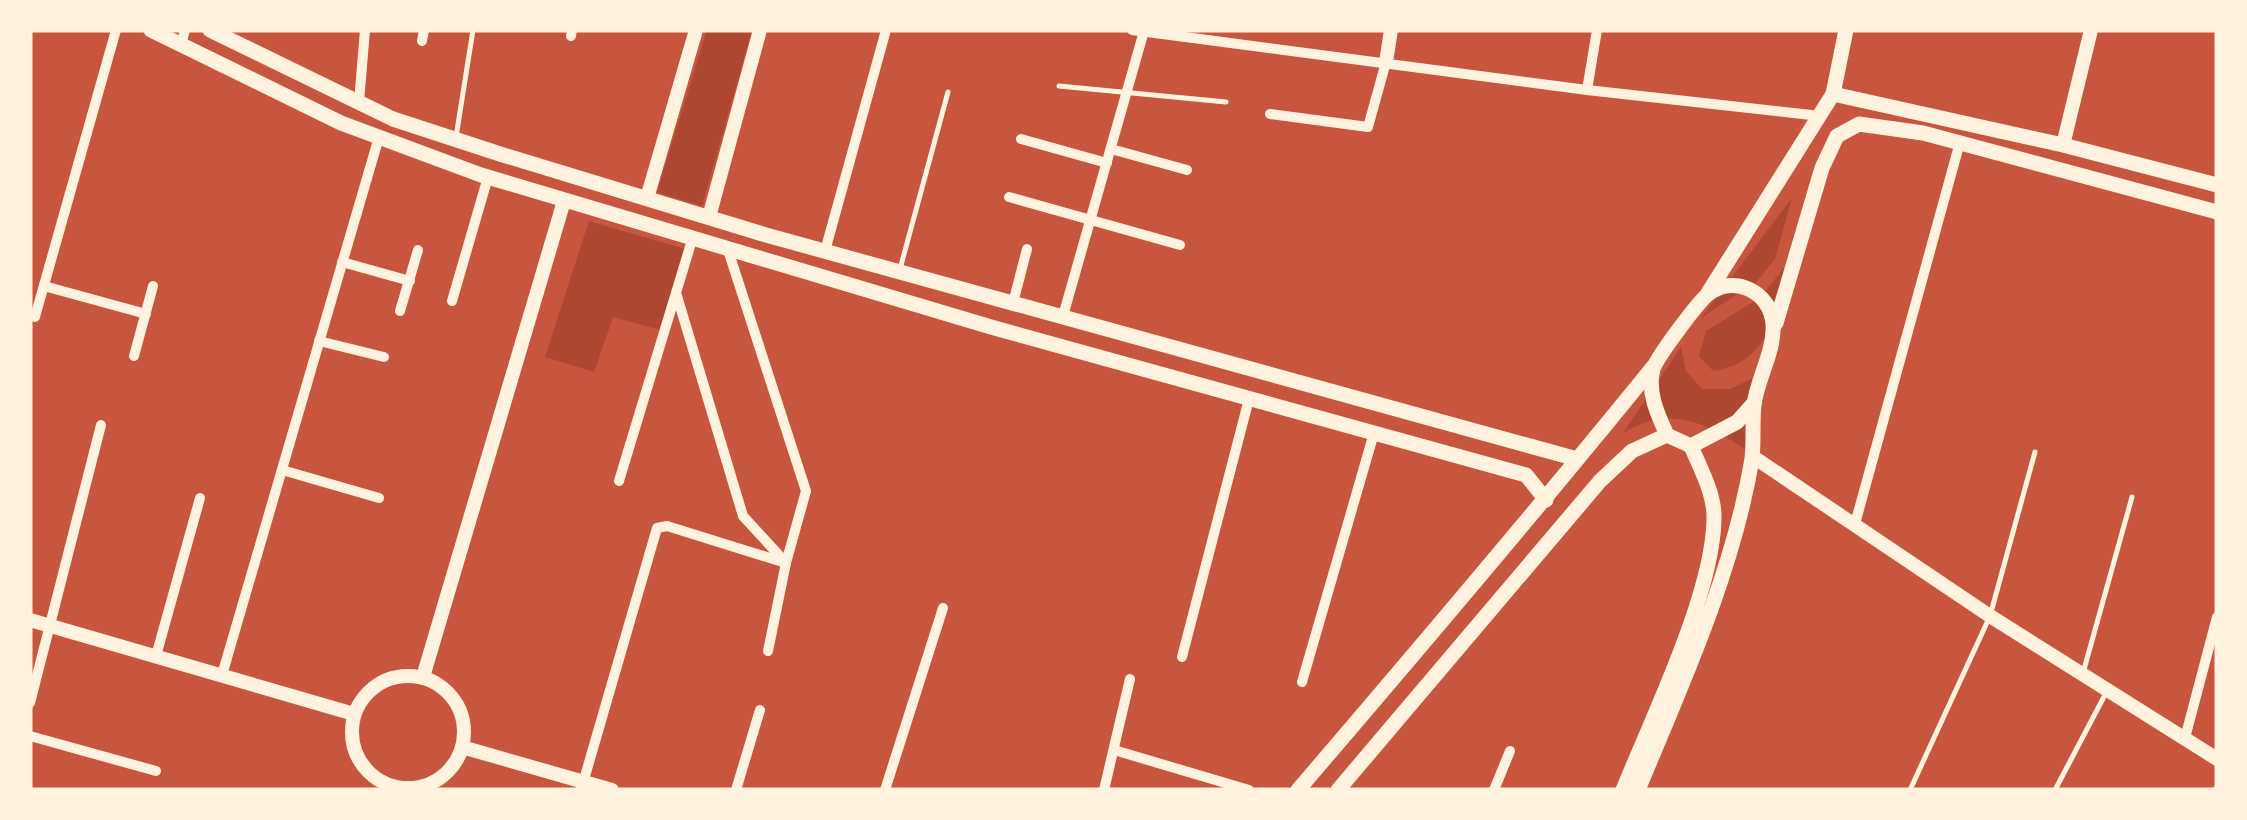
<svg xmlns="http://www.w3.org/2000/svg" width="2247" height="820" font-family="'PT Sans',sans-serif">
  <rect width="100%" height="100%" fill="#c8553d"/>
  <g fill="#ae4732">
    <path d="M707,30h45l-50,176 -45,-14z"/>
    <path d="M1792,198l-17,61 -18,22 -56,37z"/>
    <path d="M589,221l96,28 -24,81 -48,-13 -19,55 -49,-15z"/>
    <path d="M1790,260c-10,48 -21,104 -77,111l-14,-15 7,-25 55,-34z"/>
    <path d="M1681,347l5,24 16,18h28l25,-12 -9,73c-41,-29 -77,-44 -123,-17z"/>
  </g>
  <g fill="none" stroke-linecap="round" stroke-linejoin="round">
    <g stroke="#fff3e0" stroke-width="5">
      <path d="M1059,86l167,16"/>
      <path d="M456,137l17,-107"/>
      <path d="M900,269l48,-177"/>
      <path d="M2083,673l49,-176"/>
      <path d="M1910,790l80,-174 45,-164"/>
      <path d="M2055,790l52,-99"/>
      <path d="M2215,790l2,-3"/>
    </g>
    <g stroke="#fff3e0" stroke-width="10">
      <path d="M1132,30l455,60 233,26"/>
      <path d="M571,36l1,-6"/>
      <path d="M422,41l2,-11"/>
      <path d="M181,45l4,-15"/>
      <path d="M1587,90l10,-60"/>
      <path d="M359,102l6,-72"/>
      <path d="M1270,114l98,13 18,-65"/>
      <path d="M1021,139l86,24"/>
      <path d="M1111,149l76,21"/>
      <path d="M1009,197l171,48"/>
      <path d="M825,251l61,-221"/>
      <path d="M342,262l68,19"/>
      <path d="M44,286l102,28"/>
      <path d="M677,296l66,220 43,47 20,-72 -78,-241"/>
      <path d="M452,301l36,-124"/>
      <path d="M1013,303l14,-54"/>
      <path d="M400,311l18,-61"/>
      <path d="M1063,316l81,-285"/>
      <path d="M35,317l81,-287"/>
      <path d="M319,341l65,16"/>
      <path d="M134,356l19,-70"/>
      <path d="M282,470l97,28"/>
      <path d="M619,481l73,-241"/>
      <path d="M1855,524l105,-382"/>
      <path d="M156,656l44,-158"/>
      <path d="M1182,657l67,-258"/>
      <path d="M222,675l157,-538"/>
      <path d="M1302,682l72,-249"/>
      <path d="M30,703l71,-278"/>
      <path d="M30,736l126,35"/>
      <path d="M2185,738l32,-121"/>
      <path d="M1114,750l135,40"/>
      <path d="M581,790l76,-262 10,-2 119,37 -18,88"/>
      <path d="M736,790l24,-80"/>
      <path d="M885,790l58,-182"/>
      <path d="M1104,790l26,-111"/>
      <path d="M1494,790l16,-39"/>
    </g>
    <g stroke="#fff3e0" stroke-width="14">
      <path d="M1386,62l5,-32"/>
      <path d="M2063,145l28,-115"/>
      <path d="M647,198l49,-168"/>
      <path d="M709,217l51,-187"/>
      <path d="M1752,456l238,160 227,143"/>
      <path d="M30,620l324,94"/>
      <circle cx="408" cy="732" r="56"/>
      <path d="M423,677l141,-476"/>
      <path d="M462,747l150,43"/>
    </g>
    <g stroke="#fff3e0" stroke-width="15">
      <path d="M151,30l190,93 140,52 510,152 535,148 20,25"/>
      <path d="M210,30l183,89 107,35 266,81 811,224"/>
      <path d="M1833,94l230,51 154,40"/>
      <path d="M1708,293l125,-199 13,-64"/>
      <path d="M1776,323l46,-155 15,-32 22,-12 64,9 294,79"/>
      <path d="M1298,790c120,-140 239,-280 355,-423"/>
      <path d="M1338,790l262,-309 32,-30 35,-16"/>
      <path d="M1623,790c29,-72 90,-196 91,-271 1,-25 -14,-51 -23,-73"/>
      <path d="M1638,790c44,-106 95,-217 114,-331 2,-18 0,-36 2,-54 3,-26 21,-54 19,-81 -2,-32 -40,-51 -66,-29 -11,10 -50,62 -54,74 -6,24 5,46 14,66l24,11 46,-24 17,-19"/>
    </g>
  </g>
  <rect width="2247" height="820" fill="none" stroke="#fff3e0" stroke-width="65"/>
</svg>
